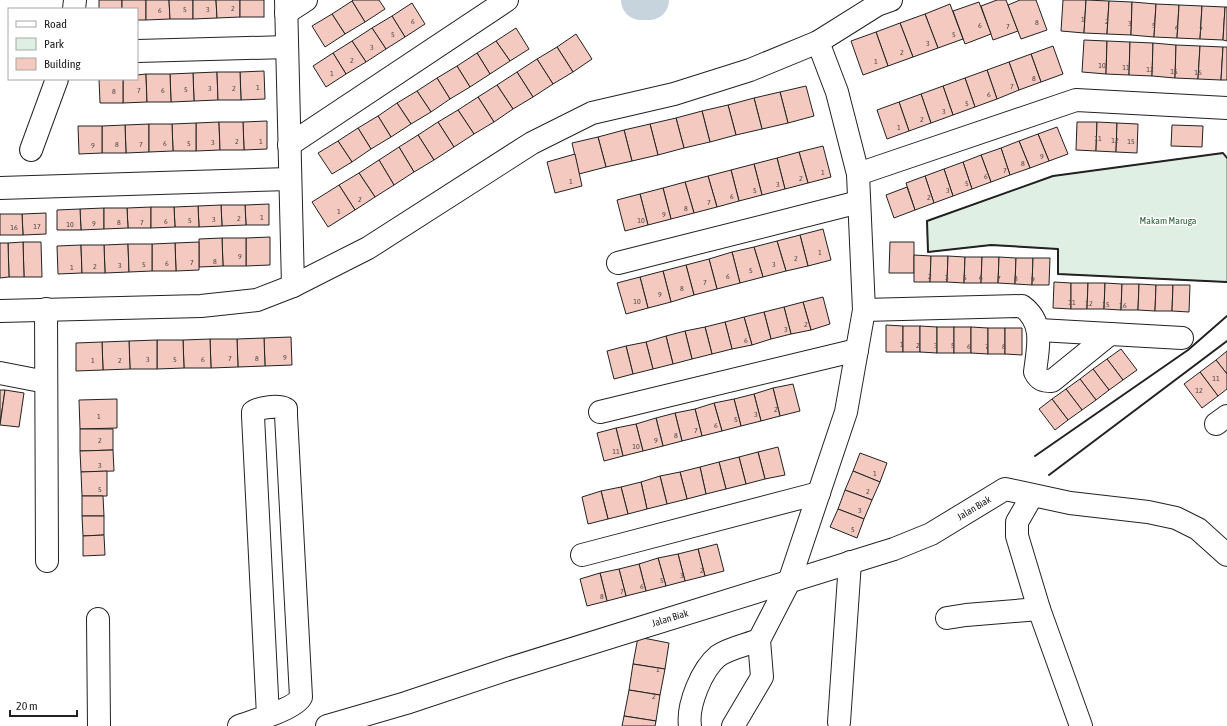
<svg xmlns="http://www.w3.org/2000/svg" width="1227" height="726" font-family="'Asap Condensed',sans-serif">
  <rect width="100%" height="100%" fill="#fff"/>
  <path fill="#e0efe3" stroke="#6f6f6f" d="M1223,153l4,5v124l-169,-8v-25l-67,-4 -63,7 -1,-31 126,-45z"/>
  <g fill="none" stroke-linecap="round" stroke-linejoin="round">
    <path stroke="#c7d3dd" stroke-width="40" d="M641,0h8"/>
  </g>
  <g fill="#f3c9c0" stroke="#222">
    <rect x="99" y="0" width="23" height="9"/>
    <path d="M122,0h24v20h-9v-11h-15z"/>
    <path d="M146,0h23l1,19 -24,1z"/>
    <path d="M169,0h24v19h-23z"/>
    <path d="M193,0h23l1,18 -24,1z"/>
    <path d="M216,0h24v17l-23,1z"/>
    <rect x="240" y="0" width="24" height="17"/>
    <path d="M353,0h26l6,9 -20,13 -13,-21z"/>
    <path d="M997,0h9l12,31 -25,9 -12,-34z"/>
    <path d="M1020,0h16l11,30 -26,9 -13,-34z"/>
    <path d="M1063,0h23l-2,33 -23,-2z"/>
    <path d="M1086,0l23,1 -2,33 -23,-1z"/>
    <path d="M352,1l13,21 -20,12 -13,-20z"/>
    <path d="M1109,1l23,1 -1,33 -24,-1z"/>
    <path d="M979,2l12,32 -26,10 -12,-33z"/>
    <path d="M1132,2l24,2 -2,33 -23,-2z"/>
    <path d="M412,3l13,21 -20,13 -13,-21z"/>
    <path d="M950,4l13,35 -25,9 -13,-34z"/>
    <path d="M1156,4l23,1 -2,33 -23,-1z"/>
    <path d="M1179,5l23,1 -2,33 -23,-1z"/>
    <path d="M1202,6l23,1 -2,33 -23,-1z"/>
    <path d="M1225,7h2v34l-4,-1z"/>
    <path d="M332,14l13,20 -20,13 -13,-21z"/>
    <path d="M925,14l13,34 -25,9 -13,-34z"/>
    <path d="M392,16l13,21 -19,12 -14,-21z"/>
    <path d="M900,23l13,34 -25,9 -12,-34z"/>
    <path d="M372,28l14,21 -20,13 -14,-21z"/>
    <path d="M516,28l13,21 -19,12 -14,-20z"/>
    <path d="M876,32l12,34 -25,9 -12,-34z"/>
    <path d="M576,34l16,25 -19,13 -16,-25z"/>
    <path d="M1084,40l23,1 -1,33 -24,-2z"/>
    <path d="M352,41l14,21 -20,12 -13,-21z"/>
    <path d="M496,41l14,20 -20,13 -13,-21z"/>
    <path d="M1107,41l23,1 -1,33 -23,-1z"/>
    <path d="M1130,42l23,1 -1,33 -23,-1z"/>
    <path d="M1153,43l23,2 -1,33 -23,-2z"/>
    <path d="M1176,45l24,1 -2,33 -23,-1z"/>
    <path d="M1053,46l10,28 -22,8 -10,-28z"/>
    <path d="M1200,46l23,1 -2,33 -23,-1z"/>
    <path d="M557,47l16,25 -20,12 -16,-25z"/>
    <path d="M1223,47h4v33h-6z"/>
    <path d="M333,53l13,21 -20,13 -13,-21z"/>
    <path d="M477,53l13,21 -20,13 -13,-21z"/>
    <path d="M1031,54l10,28 -22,8 -10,-28z"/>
    <path d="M537,59l16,25 -20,13 -16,-25z"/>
    <path d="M1009,62l10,28 -22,9 -10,-29z"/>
    <path d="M457,66l13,21 -20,12 -13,-21z"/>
    <path d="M987,70l10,29 -22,8 -10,-29z"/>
    <path d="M264,71l1,28 -24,1 -1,-28z"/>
    <path d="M217,72l1,28 -24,1 -1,-28z"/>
    <path d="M217,72h23l1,28h-23z"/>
    <path d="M517,72l16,25 -20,12 -16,-24z"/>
    <path d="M193,73l1,28 -23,1 -1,-28z"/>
    <path d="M146,74l1,28 -24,1v-24h14v-4z"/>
    <path d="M146,74h24l1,28h-24z"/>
    <path d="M437,78l13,21 -19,13 -14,-21z"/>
    <path d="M965,78l10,29 -22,8 -10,-29z"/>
    <path d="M99,79h24v24h-23z"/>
    <path d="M497,85l16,24 -19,13 -16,-25z"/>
    <path d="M806,86l8,30 -26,7 -8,-31z"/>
    <path d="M943,86l10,29 -22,8 -10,-29z"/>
    <path d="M417,91l14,21 -20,12 -14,-21z"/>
    <path d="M780,92l8,31 -26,6 -8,-31z"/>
    <path d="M921,94l10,29 -22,8 -10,-29z"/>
    <path d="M478,97l16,25 -20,12 -16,-24z"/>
    <path d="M754,98l8,31 -26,6 -8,-30z"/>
    <path d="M899,102l10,29 -22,8 -10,-29z"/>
    <path d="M397,103l14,21 -20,13 -13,-21z"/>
    <path d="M728,105l8,30 -26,7 -8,-31z"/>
    <path d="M458,110l16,24 -20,13 -16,-25z"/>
    <path d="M702,111l8,31 -26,6 -8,-30z"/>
    <path d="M378,116l13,21 -20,12 -13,-21z"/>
    <path d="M676,118l8,30 -26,7 -8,-31z"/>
    <path d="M267,121v28l-23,1 -1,-28z"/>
    <path d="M219,122l1,28 -24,1v-28z"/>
    <path d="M219,122h24l1,28h-24z"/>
    <path d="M438,122l16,25 -20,13 -16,-25z"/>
    <path d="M1077,122h20l-1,29 -20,-1z"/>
    <path d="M1097,122l20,1 -1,29 -20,-1z"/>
    <path d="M196,123v28h-23l-1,-27z"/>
    <path d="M1117,123l21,1 -1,29 -21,-1z"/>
    <path d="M149,124v28l-23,1 -1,-28z"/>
    <path d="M149,124h23l1,27 -24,1z"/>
    <path d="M650,124l8,31 -26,6 -8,-31z"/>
    <path d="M125,125l1,28h-24v-27z"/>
    <path d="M1172,125l31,1 -1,21 -31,-1z"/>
    <path d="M78,126h24v27l-23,1z"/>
    <path d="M1057,127l11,27 -19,7 -11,-27z"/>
    <path d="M358,128l13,21 -19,13 -14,-21z"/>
    <path d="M624,130l8,31 -26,6 -8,-30z"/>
    <path d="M1038,134l11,27 -19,7 -11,-27z"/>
    <path d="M418,135l16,25 -20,12 -15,-25z"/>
    <path d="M598,137l8,30 -27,7 -7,-31z"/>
    <path d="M338,141l14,21 -20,12 -14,-21z"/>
    <path d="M1019,141l11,27 -20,7 -9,-27z"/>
    <path d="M823,146l8,31 -23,6 -9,-31z"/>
    <path d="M399,147l15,25 -20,13 -15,-25z"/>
    <path d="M1001,148l9,27 -19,7 -10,-27z"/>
    <path d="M799,152l9,31 -23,6 -8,-31z"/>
    <path d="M575,154l7,32 -27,7 -8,-31z"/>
    <path d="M981,155l10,27 -19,7 -9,-27z"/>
    <path d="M777,158l8,31 -23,6 -8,-31z"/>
    <path d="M379,160l15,25 -19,12 -16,-24z"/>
    <path d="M963,162l9,27 -19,7 -9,-27z"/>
    <path d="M754,164l8,31 -23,6 -8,-31z"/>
    <path d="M944,169l9,27 -19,7 -9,-27z"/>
    <path d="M731,170l8,31 -22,6 -9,-31z"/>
    <path d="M359,173l16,24 -20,13 -16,-25z"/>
    <path d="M708,176l9,31 -23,6 -9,-31z"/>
    <path d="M925,176l9,27 -19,7 -9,-27z"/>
    <path d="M685,182l9,31 -23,6 -8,-31z"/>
    <path d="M339,185l16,25 -27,17 -16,-25z"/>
    <path d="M907,187l8,23 -21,8 -8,-23z"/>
    <path d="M663,188l8,31 -23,6 -8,-31z"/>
    <path d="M640,194l8,31 -23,6 -8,-31z"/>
    <path d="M269,204v21h-23l-1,-20z"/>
    <path d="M221,205h24l1,20 -24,1z"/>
    <path d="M221,205l1,21 -23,1 -1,-21z"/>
    <path d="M198,206l1,21h-24l-1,-20z"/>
    <path d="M151,207v21h-23l-1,-20z"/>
    <path d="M151,207h23l1,20 -24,1z"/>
    <path d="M104,208v21l-23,1 -1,-21z"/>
    <path d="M104,208h23l1,20 -24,1z"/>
    <path d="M80,209l1,21h-24v-20z"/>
    <path d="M46,213v21l-23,1 -1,-21z"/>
    <path d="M0,214h22l1,21h-23z"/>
    <path d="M823,229l8,31 -23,6 -8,-31z"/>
    <path d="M800,235l8,31 -22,5 -9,-30z"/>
    <path d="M270,237v28l-24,1v-28z"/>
    <path d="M222,238h24v28h-23z"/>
    <path d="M222,238l1,28 -24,1v-28z"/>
    <path d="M777,241l9,30 -23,6 -9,-30z"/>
    <path d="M23,242h18l1,35h-18z"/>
    <path d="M23,242l1,35h-15l-1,-34z"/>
    <path d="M199,242v28l-23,1 -1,-28z"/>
    <path d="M890,242h24v31h-25z"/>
    <path d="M0,243h8l1,34 -9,1z"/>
    <path d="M175,243l1,28h-24v-27z"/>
    <path d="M128,244l1,28 -24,1 -1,-28z"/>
    <path d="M128,244h24v27l-23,1z"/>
    <path d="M81,245l1,28 -24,1 -1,-28z"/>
    <path d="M81,245h23l1,28h-23z"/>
    <path d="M754,247l9,30 -23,6 -8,-31z"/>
    <path d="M732,252l8,31 -23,6 -8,-30z"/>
    <path d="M914,255l17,1 -1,26h-16z"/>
    <path d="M931,256h17l-1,26h-17z"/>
    <path d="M948,256l17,1 -1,26 -17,-1z"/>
    <path d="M965,257h17l-1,26h-17z"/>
    <path d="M982,257h17l-1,26h-17z"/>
    <path d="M999,257l17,1 -1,26 -17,-1z"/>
    <path d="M1016,258h17l-1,27 -17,-1z"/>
    <path d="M1033,258h17l-1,27h-17z"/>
    <path d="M709,259l8,30 -23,6 -8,-30z"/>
    <path d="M686,265l8,30 -23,7 -8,-31z"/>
    <path d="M663,271l8,31 -23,6 -8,-31z"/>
    <path d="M640,277l8,31 -22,6 -9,-31z"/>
    <path d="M1054,282l17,1v26l-18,-1z"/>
    <path d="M1071,283h17l-1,26h-16z"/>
    <path d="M1088,283h17l-1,26h-17z"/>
    <path d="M1105,283l17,1 -1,26 -17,-1z"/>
    <path d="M1122,284h17l-1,26h-17z"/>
    <path d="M1139,284l17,1 -1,26 -17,-1z"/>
    <path d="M1156,285h17l-1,26h-17z"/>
    <path d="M1173,285h17l-1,27 -17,-1z"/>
    <path d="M823,297l7,27 -19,6 -8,-28z"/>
    <path d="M803,302l8,28 -20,4 -7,-27z"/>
    <path d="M784,307l7,27 -20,5 -7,-27z"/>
    <path d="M764,312l7,27 -19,6 -8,-28z"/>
    <path d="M744,317l8,28 -20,4 -7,-27z"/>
    <path d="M725,322l7,27 -20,5 -7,-27z"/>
    <path d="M886,325l17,1v26h-17z"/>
    <rect x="903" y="326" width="17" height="26"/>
    <path d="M920,326l17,1v26l-17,-1z"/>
    <path d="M705,327l7,27 -20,5 -7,-28z"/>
    <rect x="937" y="327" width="17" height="26"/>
    <rect x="954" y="327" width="17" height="26"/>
    <path d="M971,327l17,1v26l-17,-1z"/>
    <rect x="988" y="328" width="17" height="26"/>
    <path d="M1005,328h17v27l-17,-1z"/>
    <path d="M685,331l7,28 -19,5 -7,-28z"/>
    <path d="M666,336l7,28 -20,5 -7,-27z"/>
    <path d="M291,337l1,28 -27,1 -1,-28z"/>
    <path d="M264,338l1,28 -27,1 -1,-28z"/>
    <path d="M210,339h27l1,28 -27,1z"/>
    <path d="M210,339l1,29h-27l-1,-28z"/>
    <path d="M157,340h26l1,28 -27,1z"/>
    <path d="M157,340v29h-27l-1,-28z"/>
    <path d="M129,341l1,28 -27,1 -1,-28z"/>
    <path d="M102,342l1,28 -27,1v-28z"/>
    <path d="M646,342l7,27 -20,5 -7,-28z"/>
    <path d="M626,346l7,28 -19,5 -7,-28z"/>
    <path d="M1121,349l16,21 -14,10 -16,-21z"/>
    <path d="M1227,351v23l-11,-14z"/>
    <path d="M1107,359l16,21 -14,10 -16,-21z"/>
    <path d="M1216,360l11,14v15l-9,7 -18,-24z"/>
    <path d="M1093,369l16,21 -13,10 -16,-21z"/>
    <path d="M1200,372l18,24 -16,12 -18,-24z"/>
    <path d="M1080,379l16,21 -14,10 -16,-21z"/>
    <path d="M793,384l7,27 -20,5 -7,-28z"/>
    <path d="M773,388l7,28 -19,5 -7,-27z"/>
    <path d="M1066,389l16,21 -14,10 -16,-21z"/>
    <path d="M0,390h5l-5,34z"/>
    <path d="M5,390l19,3 -5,34 -19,-2z"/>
    <path d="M754,394l7,27 -20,5 -7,-27z"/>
    <path d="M117,399v29l-37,1 -1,-29z"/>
    <path d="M734,399l7,27 -19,5 -8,-28z"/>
    <path d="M1052,399l16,21 -13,10 -16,-21z"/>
    <path d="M714,403l8,28 -20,5 -7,-27z"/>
    <path d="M695,409l7,27 -20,5 -7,-28z"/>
    <path d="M675,413l7,28 -19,5 -7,-28z"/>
    <path d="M656,418l7,28 -20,5 -7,-27z"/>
    <path d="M636,424l7,27 -20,5 -7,-28z"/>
    <path d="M616,428l7,28 -19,5 -7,-28z"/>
    <path d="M80,429h33v21l-33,1z"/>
    <path d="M778,447l7,28 -20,4 -7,-27z"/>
    <path d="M113,450l1,21 -33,1 -1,-21z"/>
    <path d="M758,452l7,27 -19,5 -7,-27z"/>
    <path d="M860,453l27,10 -7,19 -27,-11z"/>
    <path d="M739,457l7,27 -20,5 -7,-27z"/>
    <path d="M719,462l7,27 -20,5 -6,-27z"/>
    <path d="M700,467l6,27 -19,5 -7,-27z"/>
    <path d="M107,471v25h-25l-1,-24z"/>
    <path d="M853,471l27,11 -8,18 -27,-10z"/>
    <path d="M680,472l7,27 -20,5 -7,-28z"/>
    <path d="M660,476l7,28 -20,5 -6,-27z"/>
    <path d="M641,482l6,27 -19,5 -7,-27z"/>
    <path d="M621,487l7,27 -20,5 -7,-28z"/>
    <path d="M845,490l27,10 -8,19 -26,-10z"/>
    <path d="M601,491l7,28 -20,5 -6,-27z"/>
    <path d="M82,496h21l1,20h-22z"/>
    <path d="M838,509l26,10 -7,19 -27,-11z"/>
    <path d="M82,516h22v19l-21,1z"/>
    <path d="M104,535l1,20 -22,1v-20z"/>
    <path d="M717,544l7,27 -19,5 -7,-27z"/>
    <path d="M698,549l7,27 -20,5 -7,-27z"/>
    <path d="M678,554l7,27 -19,5 -8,-28z"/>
    <path d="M658,558l8,28 -20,5 -7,-27z"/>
    <path d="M639,564l7,27 -20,5 -7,-27z"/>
    <path d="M619,569l7,27 -19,5 -7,-28z"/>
    <path d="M600,573l7,28 -20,5 -7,-27z"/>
    <path d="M638,637l31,6 -4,26 -32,-5z"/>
    <path d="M633,664l32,5 -5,26 -31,-5z"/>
    <path d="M629,690l31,5 -4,26 -32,-5z"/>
    <path d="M624,716l32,5 -1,5h-33z"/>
  </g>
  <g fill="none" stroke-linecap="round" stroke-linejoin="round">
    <g stroke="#222" stroke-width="24">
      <g id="minor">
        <path d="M286,0l7,286"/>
        <path d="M74,9l1,-9"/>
        <path d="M286,13l20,-13"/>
        <path d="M137,51l150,-4"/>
        <path d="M289,145l218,-145"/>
        <path d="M31,150l26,-71"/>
        <path d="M858,174l218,-74 151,8"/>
        <path d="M0,188l290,-9"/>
        <path d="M618,263l241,-61"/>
        <path d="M46,309l1,252"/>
        <path d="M864,310l158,-4c23,17 16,41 13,66 4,8 8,9 17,9l58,-47"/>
        <path d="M0,311l201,-5 56,-6 36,-14 75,-38 164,-105 60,-30 82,-19 76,-24 68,-28 59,-37 14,-5"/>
        <path d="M1039,330l143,8"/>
        <path d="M0,373l46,9"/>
        <path d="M600,412l257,-62"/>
        <path d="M1216,424l11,-8"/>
        <path d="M1032,496l-15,26v14l22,73 42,117"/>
        <path d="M582,555l237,-62"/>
        <path d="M947,618l19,-3 73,-6"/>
        <path d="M98,619l1,107"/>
        <path d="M839,722l11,-160"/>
        <path d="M239,726c14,-5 56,-17 62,-29l-15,-282v-6c-8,-4 -26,-2 -33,3v4l15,300"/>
        <path d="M327,726l79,-23 105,-35 383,-119 37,-15 74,-45 65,14 78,9 28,6 22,11 29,26"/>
        <path d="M690,726c-3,-21 12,-57 28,-70 11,-8 28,-11 41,-16"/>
        <path d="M733,726l29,-49 -3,-37 30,-58 57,-170 18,-102 -6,-136 -21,-82 -19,-50"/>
      </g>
    </g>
    <use href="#minor" stroke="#fff" stroke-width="22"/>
    <g stroke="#222" stroke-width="2">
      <path d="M1227,158l-4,-5 -170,23 -126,45 1,31 63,-7 67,4v25l169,8"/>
      <path d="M1035,456l153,-106 39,-34"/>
      <path d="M1049,475l178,-134"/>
    </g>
  </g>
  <g text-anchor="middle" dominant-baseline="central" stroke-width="3" stroke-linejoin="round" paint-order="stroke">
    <g font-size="8" fill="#564c4a">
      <text x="233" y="8">2</text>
      <text x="185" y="9">5</text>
      <text x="208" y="9">3</text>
      <text x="160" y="10">6</text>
      <text x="1083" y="19">1</text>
      <text x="413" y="21">6</text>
      <text x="1107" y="21">2</text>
      <text x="1037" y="22">8</text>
      <text x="1130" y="23">3</text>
      <text x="980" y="25">6</text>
      <text x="1154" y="25">5</text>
      <text x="1008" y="26">7</text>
      <text x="1177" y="27">6</text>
      <text x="1201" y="29">7</text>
      <text x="393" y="34">5</text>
      <text x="954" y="34">5</text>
      <text x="928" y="43">3</text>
      <text x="372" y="47">3</text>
      <text x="902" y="52">2</text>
      <text x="352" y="60">2</text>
      <text x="876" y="61">1</text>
      <text x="1102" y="65">10</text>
      <text x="1126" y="67">11</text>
      <text x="1150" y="69">12</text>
      <text x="1174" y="71">15</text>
      <text x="1198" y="72">16</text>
      <text x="332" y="73">1</text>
      <text x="1034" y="78">8</text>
      <text x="1012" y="86">7</text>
      <text x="258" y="87">1</text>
      <text x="210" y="88">3</text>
      <text x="234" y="88">2</text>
      <text x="186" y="89">5</text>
      <text x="139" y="90">7</text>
      <text x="163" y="90">6</text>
      <text x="114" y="91">8</text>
      <text x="989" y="94">6</text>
      <text x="967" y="103">5</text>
      <text x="944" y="111">3</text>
      <text x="922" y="119">2</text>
      <text x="899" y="127">1</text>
      <text x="1098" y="138">11</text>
      <text x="1115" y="140">12</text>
      <text x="237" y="141">2</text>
      <text x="261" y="141">1</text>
      <text x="1131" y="141">15</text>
      <text x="213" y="142">3</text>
      <text x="165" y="143">6</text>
      <text x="189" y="143">5</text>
      <text x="117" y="144">8</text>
      <text x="141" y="144">7</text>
      <text x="93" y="145">9</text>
      <text x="1042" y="156">9</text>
      <text x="1023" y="163">8</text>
      <text x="1005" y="170">7</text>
      <text x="823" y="172">1</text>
      <text x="986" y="176">6</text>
      <text x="801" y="178">2</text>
      <text x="571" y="181">1</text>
      <text x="967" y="183">5</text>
      <text x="778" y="184">3</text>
      <text x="755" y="190">5</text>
      <text x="948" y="190">3</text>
      <text x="732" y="196">6</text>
      <text x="929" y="197">2</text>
      <text x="360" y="199">2</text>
      <text x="709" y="202">7</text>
      <text x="686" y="208">8</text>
      <text x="339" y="211">1</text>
      <text x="664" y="214">9</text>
      <text x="262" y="217">1</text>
      <text x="239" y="218">2</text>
      <text x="214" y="219">3</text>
      <text x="190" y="220">5</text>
      <text x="641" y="220">10</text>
      <text x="166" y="221">6</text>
      <text x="119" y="222">8</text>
      <text x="142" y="222">7</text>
      <text x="94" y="223">9</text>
      <text x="70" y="224">10</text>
      <text x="37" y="226">17</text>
      <text x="14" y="227">16</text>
      <text x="820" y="252">1</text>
      <text x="240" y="256">9</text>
      <text x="796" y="258">2</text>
      <text x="215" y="261">8</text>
      <text x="192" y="262">7</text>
      <text x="167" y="263">6</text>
      <text x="144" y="264">5</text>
      <text x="774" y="264">3</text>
      <text x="120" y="265">3</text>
      <text x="95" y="266">2</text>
      <text x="72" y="267">1</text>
      <text x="751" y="270">5</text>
      <text x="728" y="276">6</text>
      <text x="930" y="276">2</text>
      <text x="947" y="277">3</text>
      <text x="965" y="277">5</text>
      <text x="981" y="277">6</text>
      <text x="999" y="278">7</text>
      <text x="1016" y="278">8</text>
      <text x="1033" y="279">9</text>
      <text x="705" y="282">7</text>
      <text x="682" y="288">8</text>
      <text x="660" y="294">9</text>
      <text x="637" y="301">10</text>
      <text x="1072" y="302">11</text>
      <text x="1089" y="303">12</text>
      <text x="1106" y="304">15</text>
      <text x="1123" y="305">16</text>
      <text x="806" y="324">2</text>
      <text x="786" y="329">3</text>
      <text x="746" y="340">6</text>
      <text x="902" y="344">1</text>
      <text x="918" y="345">2</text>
      <text x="936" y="345">3</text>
      <text x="953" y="345">5</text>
      <text x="969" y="346">6</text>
      <text x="987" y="346">7</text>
      <text x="1004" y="346">8</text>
      <text x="285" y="357">9</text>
      <text x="230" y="358">7</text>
      <text x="257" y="358">8</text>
      <text x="148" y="359">3</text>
      <text x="175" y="359">5</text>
      <text x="203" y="359">6</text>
      <text x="93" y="360">1</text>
      <text x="120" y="360">2</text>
      <text x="1216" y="378">11</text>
      <text x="1199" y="390">12</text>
      <text x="776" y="409">2</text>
      <text x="756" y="414">3</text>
      <text x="99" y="416">1</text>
      <text x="736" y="419">5</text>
      <text x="716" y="425">6</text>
      <text x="696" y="430">7</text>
      <text x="676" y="435">8</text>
      <text x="100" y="440">2</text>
      <text x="656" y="440">9</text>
      <text x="636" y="446">10</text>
      <text x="616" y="451">11</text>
      <text x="100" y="465">3</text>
      <text x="875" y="473">1</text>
      <text x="100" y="489">5</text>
      <text x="868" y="491">2</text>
      <text x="860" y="510">3</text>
      <text x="853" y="529">5</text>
      <text x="702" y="570">2</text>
      <text x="682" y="575">3</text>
      <text x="662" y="580">5</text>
      <text x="642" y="586">6</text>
      <text x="622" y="591">7</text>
      <text x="602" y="596">8</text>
      <text x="658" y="669">1</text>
      <text x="654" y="696">2</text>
    </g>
    <g font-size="10" fill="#2f5e38" stroke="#fff">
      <text x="1168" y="220">Makam Maruga</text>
    </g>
    <g font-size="10" fill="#222" stroke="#fff">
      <text transform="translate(974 508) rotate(-31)">Jalan Biak</text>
      <text transform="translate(670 618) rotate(-17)">Jalan Biak</text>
    </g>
  </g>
  <rect x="8" y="8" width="130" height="72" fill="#ffffff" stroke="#a7a7a7"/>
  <rect x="16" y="21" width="20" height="6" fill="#ffffff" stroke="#a7a7a7"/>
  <text x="44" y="28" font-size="12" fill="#222222">Road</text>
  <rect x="16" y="38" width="20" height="12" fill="#e0efe3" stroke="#a7a7a7"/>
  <text x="44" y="48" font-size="12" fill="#222222">Park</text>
  <rect x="16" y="58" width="20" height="12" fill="#f3c9c0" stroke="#a7a7a7"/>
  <text x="44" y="68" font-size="12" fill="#222222">Building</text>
  <path d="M10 710v6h67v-6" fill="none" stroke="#222222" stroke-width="2"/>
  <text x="16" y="710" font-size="12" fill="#222222" stroke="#ffffff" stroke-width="3" paint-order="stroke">20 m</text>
</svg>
